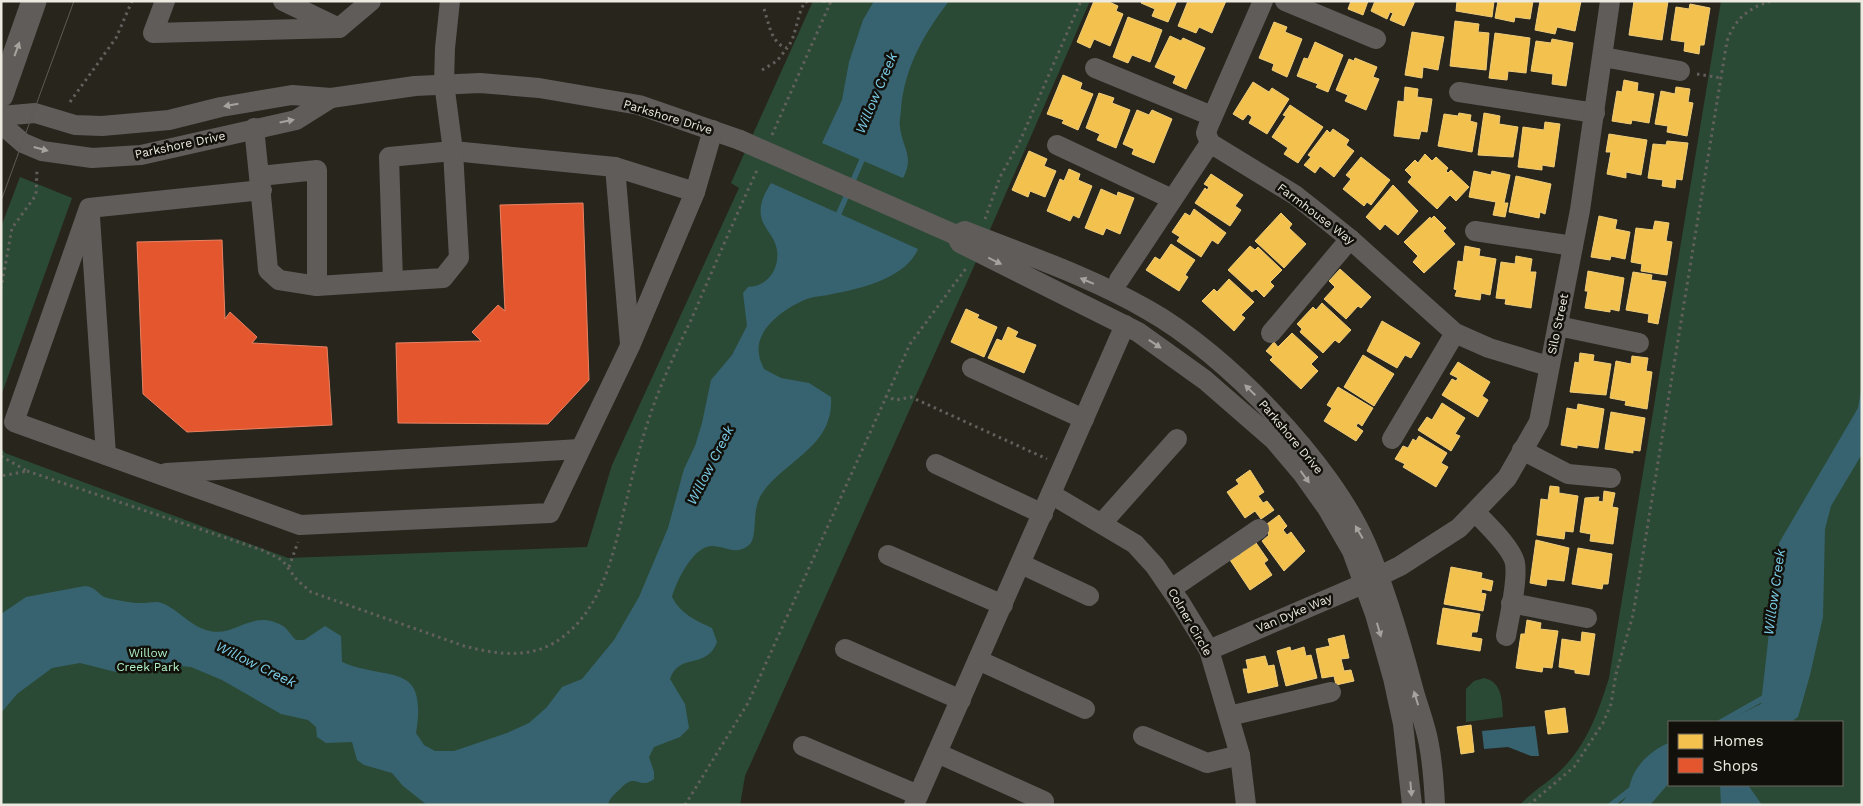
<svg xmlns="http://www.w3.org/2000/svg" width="1863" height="806" font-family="'Work Sans',sans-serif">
  <rect width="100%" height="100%" fill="#28251d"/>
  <g fill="#2b4a35" fill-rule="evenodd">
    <path d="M813,1h277l-119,272 -226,503 -5,29h-739v-357l4,5 283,105 299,-11 25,-82 127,-277 -8,-5z"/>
    <path d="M1721,1h141v804h-342c13,-15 31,-24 44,-38 24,-25 35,-57 45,-89zM1669,722h173v63h-173z"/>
    <path d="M20,177l52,21 -71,198v-169z"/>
    <path d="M1484,678c19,4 18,24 19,39l-37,5v-33l8,-8z"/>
  </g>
  <g fill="#376370">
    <path d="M874,1h75c-25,33 -44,65 -48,107 0,6 -2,13 -1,19 2,20 15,30 3,51l-81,-35 20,-43 7,-38 14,-42z"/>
    <path d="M771,183l147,66c-12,29 -58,40 -86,45 -7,2 -15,2 -22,4 -21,7 -56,30 -51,56 0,5 3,10 5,15l17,9 28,5 22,14c3,49 -44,62 -68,95 -13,17 -4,44 -14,53 -13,11 -24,1 -37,1 -19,0 -36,36 -40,51 9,17 23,23 40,31l5,14c-10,28 -38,10 -47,37l15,25 4,24 -9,9 -26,10 -5,10 5,15v7c-16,12 -17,-8 -34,10 -6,6 -10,8 -12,16h-181l-24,-19 -11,-13 -28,-8 -7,-5 -5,-18 -26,1 -9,-6 -1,-10 -8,-7 -27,-6 -59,-34 -31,-13 -42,-4 -33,9 -36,-9 -28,5 -35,26 -16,19v-99l25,-17 59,-11c10,1 11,6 19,11 6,2 32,7 38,6 8,0 15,-3 22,1 17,8 27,23 46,27 26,6 42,-23 73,-5 5,3 8,10 13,14h8l21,-14 16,10 1,26c47,20 86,-2 74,71l8,12 11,6h19l53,-18 22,-10 18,-16 15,-20 20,-8 32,-39 25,-43 29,-69 16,-59 11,-23 7,-23 9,-43 21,-25 15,-29 -4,-33 5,-6c22,0 35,-24 27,-44 -4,-10 -12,-16 -14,-27 -2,-13 4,-23 10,-33z"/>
    <path d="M1862,386v68l-31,52 -6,23 -2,88 -13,58 -12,42 -7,5h-67l37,-18 18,-161 79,-135z"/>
    <path d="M1535,726l4,30h-8l-23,-9 -24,2 -2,-18z"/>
    <path d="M1669,743v40l-19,22h-31c9,-7 9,-14 12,-24 5,-17 22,-32 38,-38z"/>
    <path d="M1720,785h28l14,20h-41z"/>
  </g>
  <g fill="#f2c14e" stroke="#f0cd7a">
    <path d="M1094,1h13l11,5 -2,5 7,3 -13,32 -16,-7 -4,9 -13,-6z"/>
    <path d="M1142,1h35l-9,21 -16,-6 3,-7 -14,-6z"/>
    <path d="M1188,1h38l-14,32 -13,-6 -3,6 -18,-7z"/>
    <path d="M1351,1h17l-5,14 -15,-6z"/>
    <path d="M1375,1h40l-11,25 -14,-6 3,-7 -3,-1 -3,7 -16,-8z"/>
    <path d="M1457,1h37l-2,16 -36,-6z"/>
    <path d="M1498,1h35l-3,18 -15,-2 -1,5 -19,-4z"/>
    <path d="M1540,1h41l-6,30 -18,-4 -2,7 -20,-4z"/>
    <path d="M1634,1h34l-6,39 -33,-5z"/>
    <path d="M1690,4l20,4 -6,37h-4l-1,9 -15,-3 1,-9 -14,-2 5,-33 13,2z"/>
    <path d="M1128,17l34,13 -12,32 -18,-7 -4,8 -15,-6z"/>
    <path d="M1455,21l24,3 -1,8 11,1 -3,37 -36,-4z"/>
    <path d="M1274,22l13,5 -2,5 17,7 -15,38 -15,-7 2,-6 -15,-6z"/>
    <path d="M1412,32l32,5 -6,33 -15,-3 -1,11 -17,-3z"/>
    <path d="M1495,33l35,5 -4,35 -18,-2 -1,9 -18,-2z"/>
    <path d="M1170,36l11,5 2,-3 22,10 -19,41 -13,-6 3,-7 -21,-9z"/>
    <path d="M1552,39l21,4 -7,43 -14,-2 1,-10 -22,-3 5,-30 15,2z"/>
    <path d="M1315,42l28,13 -15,37 -12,-5 2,-3 -21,-8 7,-18 4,1z"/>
    <path d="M1355,58l22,9 -4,10 6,2 -13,31 -21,-9 3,-6 -12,-5 13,-31 5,2z"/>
    <path d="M1063,75l19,8 -2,6 13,5 -15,36 -16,-7 2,-3 -17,-6z"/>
    <path d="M1624,80l14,3 -1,8 17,3 -5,29 -17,-3 -1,4 -19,-3 5,-30 5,1z"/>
    <path d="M1253,82l16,10 3,-4 17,11 -22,35 -18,-11 3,-6 -4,-3 -5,6 -10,-6z"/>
    <path d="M1405,87l13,2 -1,8 15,2 -5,33 -6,-1 -2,8 -25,-3 4,-35 6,1z"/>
    <path d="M1676,87l14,2 -2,13 5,1 -6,33 -20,-4 1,-6 -13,-2 6,-33 14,3z"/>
    <path d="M1099,93l15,5 -2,5 18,7 -14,38 -19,-8 3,-6 -14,-6z"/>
    <path d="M1290,105l33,22 -25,36 -14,-9 4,-6 -16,-11 14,-21 -3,-1z"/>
    <path d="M1137,110l12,5 3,-5 20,9 -18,44 -22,-9 2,-5 -11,-5z"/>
    <path d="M1459,113l12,2 -1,6 7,2 -5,29 -34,-6 6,-32 14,2z"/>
    <path d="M1484,113l16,3 -1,8 19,3 -5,30 -35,-2z"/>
    <path d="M1545,122l15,2 -6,43 -12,-2v5l-24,-3 5,-40 21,3z"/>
    <path d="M1333,129l16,11 -3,5 8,6 -20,26 -14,-11 -5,7 -11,-8 7,-8 -3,-2 19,-25 3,3z"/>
    <path d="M1609,134l38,6 -6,35 -15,-3v6l-19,-4 4,-22h-5z"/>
    <path d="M1667,141l21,2 -6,37 -6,-1 -1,9 -13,-2 1,-6 -15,-2 5,-34 13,1z"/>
    <path d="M1029,151l18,8 -3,7 12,5 -11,26 -15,-6 -2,6 -16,-7z"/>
    <path d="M1425,154l7,7 4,-4 12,11 -2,3 2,2 3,-3 18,17 -13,14 -6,-6 -13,14 -29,-27 4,-5 -7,-7 10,-10 3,3z"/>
    <path d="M1361,157l29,23 -19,25 -4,-3 -3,4 -21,-17 8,-10 -5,-4z"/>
    <path d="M1069,169l11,5 -2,6 14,6 -13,32 -6,-3 -3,6 -23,-10 13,-32 4,2z"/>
    <path d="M1474,171l17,4 1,-4 18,4 -6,28h4l-3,14 -12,-2 3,-13 -27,-5z"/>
    <path d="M1211,174l32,21 -8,11 6,4 -11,16 -35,-23 10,-15 2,2 2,-3 -5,-3z"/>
    <path d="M1516,176l35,8 -6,30 -5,-2 -1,6 -30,-6z"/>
    <path d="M1393,185l25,26 -20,24 -13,-11 -5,6 -14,-13z"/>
    <path d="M1101,189l16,7 1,-4 16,6 -14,36 -14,-6 -3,7 -18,-7z"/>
    <path d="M1194,209l32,24 -8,11 -6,-4 -11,17 -24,-16 3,-4 -8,-5 13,-19 5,3z"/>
    <path d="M1281,213l11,11 -3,4 17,16 -22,24 -29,-27z"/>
    <path d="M1434,216l12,12 -3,3 12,13 -31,29 -11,-11 5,-6 -14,-14 26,-25 1,2z"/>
    <path d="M1599,216l18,4 -2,9 15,3 -5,27 -14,-3 -1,4 -19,-3z"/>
    <path d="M1655,221l14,2 -3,18 6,1 -5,33 -26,-4 1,-7 -11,-2 5,-34 17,2z"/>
    <path d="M1171,244l24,16 -10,15 3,2 -9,14 -33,-21 9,-13 5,3z"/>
    <path d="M1250,246l5,4 3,-3 24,23 -12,12 4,4 -10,11 -8,-8 -4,3 -24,-22z"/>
    <path d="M1465,246l15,3 -1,7 17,3 -6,36 -9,-2 -1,7 -25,-4 2,-6 -3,-1 4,-28 5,1z"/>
    <path d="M1516,256l16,3 -2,13h6l-5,36 -26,-4 1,-5 -10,-1 5,-36 14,2z"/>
    <path d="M1340,269l31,28 -10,11 -3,-2 -12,13 -22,-20 11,-12 -6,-6z"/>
    <path d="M1588,271l36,7 -5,33 -9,-2v3l-25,-4 3,-17h-3z"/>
    <path d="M1633,272l19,3 -1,5 15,2 -8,42 -10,-2 1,-8 -23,-4z"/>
    <path d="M1229,279l25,23 -13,13 4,3 -11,13 -32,-30 12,-12 3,3z"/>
    <path d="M1322,303l29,27 -12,13 -4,-3 -12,13 -23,-21 2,-3 -5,-5 16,-17 3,3z"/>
    <path d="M966,309l13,6 -2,3 20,9 -13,30 -33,-15z"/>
    <path d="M1382,321l38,22 -9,15 -6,-3 -8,13 -30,-17z"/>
    <path d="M1008,327l10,5 -3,5 21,8 -12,28 -36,-15 9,-19 5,2z"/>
    <path d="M1292,333l26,24 -7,7 7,7 -17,18 -31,-29 3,-3 -7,-6 8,-9 4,5z"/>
    <path d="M1580,353l14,2 -1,6 18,3 -5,31 -36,-3 5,-30 4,1z"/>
    <path d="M1363,355l31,19 -20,32 -30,-19z"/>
    <path d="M1632,356l16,2 -2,13 6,1 -5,37 -22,-4 1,-4 -16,-3 6,-37 15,3z"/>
    <path d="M1458,362l32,20 -8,14 6,4 -10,17 -36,-22 10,-16 4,2 2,-3 -8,-4z"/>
    <path d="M1338,387l35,21 -11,18 -4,-3 -2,3 7,5 -7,10 -32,-20 8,-13 -5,-3z"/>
    <path d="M1442,403l23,15 -10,16 5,2 -9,15 -33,-21 9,-13 5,3z"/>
    <path d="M1578,404l26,5 -6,39 -21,-3v3l-16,-3 6,-37 10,2z"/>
    <path d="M1611,412l34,6 -5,33 -7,-1v3l-28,-4z"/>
    <path d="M1419,436l28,17 -6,10 7,4 -12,20 -33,-20 2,-3 -10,-5 8,-13 5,2 5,-9 3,2z"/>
    <path d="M1250,470l14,22 -6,4 5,7 4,-2 7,9 -13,9 -6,-8 -10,7 -18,-26 12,-8 -3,-4z"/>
    <path d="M1550,486l9,1v6l19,3 -5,36 -8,-1 -1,8 -27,-4 4,-36 7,1z"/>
    <path d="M1604,491l11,2 -3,14 6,1 -5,36 -23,-3 1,-7 -11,-2 5,-34 14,-1 -1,4 5,1z"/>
    <path d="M1279,515l8,11 -4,4 4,5 4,-3 14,19 -21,20 -22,-30 7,-6 -6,-8z"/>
    <path d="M1254,540l14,20 -4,3 8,12 -22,15 -20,-30 11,-6 -2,-4z"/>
    <path d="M1536,540l33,8 -5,33 -17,-2 -1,7 -16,-3z"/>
    <path d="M1578,548l34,6 -4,30h-5l-1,5 -30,-5z"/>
    <path d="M1451,567l31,6 -1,5 12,3 -2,10 -9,-2 -1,4 5,1 -3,17 -39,-7z"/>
    <path d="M1443,608l37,6 -3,18h-5l-1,5 11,2 -2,12 -43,-7z"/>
    <path d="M1527,620l14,3 -1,6 18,2 -6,37 -9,-1 -1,5 -26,-4 5,-34h4z"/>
    <path d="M1582,632l13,2 -6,41 -14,-2v-3l-16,-3 3,-28 19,3z"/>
    <path d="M1344,635l5,23 -8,1 3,12 7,-1 3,11 -18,4 -2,-9 -12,2 -6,-29 14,-3 -2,-7z"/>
    <path d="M1290,647l1,4 13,-4 2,9 5,-1 6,23 -31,8 -9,-35z"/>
    <path d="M1265,656l3,10 6,-1 4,21 -30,7 -5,-24h5l-2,-9z"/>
    <path d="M1565,708l3,24 -20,2 -3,-23z"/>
    <path d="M1471,725l3,27 -13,2 -4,-27z"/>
  </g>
  <g fill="#e4572e" stroke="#e78364">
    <path d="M583,203l6,177 -41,44 -150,-1 -2,-80 85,-2 -9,-9 26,-27 7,6 -5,-106z"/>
    <path d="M222,240l3,79 5,-7 27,25 -5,6 75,4 5,78 -145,7 -44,-38 -6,-152z"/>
  </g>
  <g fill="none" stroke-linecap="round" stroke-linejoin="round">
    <g stroke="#376370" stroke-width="5.5">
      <path d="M836,220l29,-67"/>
      <path d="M1721,722l46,-26"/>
      <path d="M1611,805l22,-17"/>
    </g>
    <g stroke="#62605c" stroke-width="3" stroke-dasharray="2.5 4" stroke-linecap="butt">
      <path d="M823,1l7,3"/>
      <path d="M764,9c5,14 7,35 23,39 10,-12 9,-32 18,-46l5,-1"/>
      <path d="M762,70l15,-9 10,-13"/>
      <path d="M1697,74l24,4"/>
      <path d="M70,102l46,-64 16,-37"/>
      <path d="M772,135l59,-134"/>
      <path d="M985,219l15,-42 20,-36 61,-140"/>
      <path d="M1,289l11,-61 24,-33 1,-26"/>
      <path d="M885,396l11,4 15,-3 136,62"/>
      <path d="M1,456l26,15 -26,5"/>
      <path d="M27,471l235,79 20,10 15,20 14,12 153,54c35,9 70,14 100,-10 43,-34 51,-93 64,-142 8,-33 17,-67 29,-98 10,-26 22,-51 34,-76 22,-51 44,-102 67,-152"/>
      <path d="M289,567l9,-25"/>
      <path d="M685,805l63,-102 162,-359 57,-77"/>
      <path d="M1529,805l45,-38 29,-44 8,-19 5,-30 17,-59 94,-574c8,-22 21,-33 44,-40"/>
    </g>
    <g stroke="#5f5c5a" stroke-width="20">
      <path d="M165,1l-12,32 186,-5 -56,-27"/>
      <path d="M1263,1l-55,126 -2,6 4,10 85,52 24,19 31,25 105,94 34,15 59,18"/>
      <path d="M1285,1l91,38"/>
      <path d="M339,28l32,-27"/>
      <path d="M1603,57l77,14"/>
      <path d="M1095,68l117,48"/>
      <path d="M1459,92l136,21"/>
      <path d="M1,116l34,-3 40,12 27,1 67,-6 52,-13 71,-12 39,3 84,-12 65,-3 59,5 100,17 101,35"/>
      <path d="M1,124l22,19 19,8 50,7 49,-3 155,-35 35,-22"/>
      <path d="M254,128c5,48 10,95 14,142l11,10 38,6v-116l-57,6"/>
      <path d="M1057,145l115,54"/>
      <path d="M262,190l-173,18 -75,214 286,103 250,-12 80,-167 65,-154 18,-62"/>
      <path d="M90,217l16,238"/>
      <path d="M1475,231l98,15"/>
      <path d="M1119,280l91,-137"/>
      <path d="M393,281l-4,-124 64,-6 162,16"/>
      <path d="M317,286l126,-8 16,-20 -6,-107 -9,-68 1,-35 5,-47"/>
      <path d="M1558,326l81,17"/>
      <path d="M1271,333l79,-94"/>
      <path d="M630,344l-15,-177 80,25"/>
      <path d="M972,368l112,51"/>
      <path d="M1392,439l63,-106"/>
      <path d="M1522,450l46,24 43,4"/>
      <path d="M936,464l107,50"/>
      <path d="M166,473l414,-24"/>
      <path d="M1051,494l84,50 20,22 26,38 28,46 31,105 6,50"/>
      <path d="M1475,512c11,11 37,36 40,51 3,18 -6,55 -9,73"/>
      <path d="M1102,523l75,-84"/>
      <path d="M888,555l115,50"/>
      <path d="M1021,564l68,32"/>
      <path d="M1171,589l88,-60"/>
      <path d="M1511,603l76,15"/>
      <path d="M845,649l116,51"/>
      <path d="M1209,650l154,-66 37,-18 59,-38 48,-50 32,-56 41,-212 30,-209"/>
      <path d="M978,660l107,49"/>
      <path d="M1229,716l102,-24"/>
      <path d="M1143,736l64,27 33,-8"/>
      <path d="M803,746l115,49"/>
      <path d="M937,753l107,48"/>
      <path d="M914,805l211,-480"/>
      <path d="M1412,805l-9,-81 -10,-46 -18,-64 -23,-63 -25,-43 -25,-35 -28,-33 -69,-60 -67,-48 -178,-89 -4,-8 9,-4c61,24 126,46 183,79 77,43 183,153 218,234 20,46 34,95 47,144 5,19 13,38 16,57 4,20 5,40 6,60"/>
    </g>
    <path stroke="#605c59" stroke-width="25" d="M1,95l33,-94"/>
    <path stroke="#5e5b56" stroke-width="1" d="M1,201l73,-200"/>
    <path stroke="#5f5c5a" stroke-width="20" d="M740,140l216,95"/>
  </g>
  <defs><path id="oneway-solid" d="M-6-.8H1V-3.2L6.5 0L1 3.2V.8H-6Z" transform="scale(1.25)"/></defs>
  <use fill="#a6a39d" href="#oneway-solid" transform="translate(17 49) rotate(-70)"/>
  <g fill="#a6a39e">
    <use href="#oneway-solid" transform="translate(231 105) rotate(170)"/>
    <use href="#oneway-solid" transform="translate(287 121) rotate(-11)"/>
    <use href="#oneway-solid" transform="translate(41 149) rotate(15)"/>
    <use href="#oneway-solid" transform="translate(995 261) rotate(26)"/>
    <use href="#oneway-solid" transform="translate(1087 281) rotate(-157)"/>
    <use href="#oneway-solid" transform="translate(1155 344) rotate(34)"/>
    <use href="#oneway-solid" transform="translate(1250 390) rotate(-136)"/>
    <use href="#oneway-solid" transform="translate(1305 477) rotate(54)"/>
    <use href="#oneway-solid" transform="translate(1359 532) rotate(-120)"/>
    <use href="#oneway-solid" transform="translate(1379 630) rotate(74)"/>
    <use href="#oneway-solid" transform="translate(1416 698) rotate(-107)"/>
    <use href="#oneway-solid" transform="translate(1411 789) rotate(85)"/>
  </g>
  <g text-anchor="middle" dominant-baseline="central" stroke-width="5" stroke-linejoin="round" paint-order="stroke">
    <g font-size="12" fill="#edeae1" stroke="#12100a">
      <text transform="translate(668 117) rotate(17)">Parkshore Drive</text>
      <text transform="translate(180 145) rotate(-12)">Parkshore Drive</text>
      <text transform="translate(1316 214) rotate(37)">Farmhouse Way</text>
      <text transform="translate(1558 324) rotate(-78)">Silo Street</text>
      <text transform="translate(1291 437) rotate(50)">Parkshore Drive</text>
      <text transform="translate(1294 613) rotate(-23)">Van Dyke Way</text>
      <text transform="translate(1190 622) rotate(60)">Colner Circle</text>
    </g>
    <g font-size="12" fill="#b1f2c7" stroke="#12100a">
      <text x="148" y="653">Willow<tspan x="148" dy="14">Creek Park</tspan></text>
    </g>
    <g font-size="14" font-style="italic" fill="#7bcde8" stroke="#12100a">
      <text transform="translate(876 93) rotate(-67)">Willow Creek</text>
      <text transform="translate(710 465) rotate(-63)">Willow Creek</text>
      <text transform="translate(1774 592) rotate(-82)">Willow Creek</text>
      <text transform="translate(256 664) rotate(26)">Willow Creek</text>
    </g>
  </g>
  <rect width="1863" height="806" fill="none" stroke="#edeae1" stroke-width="5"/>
  <rect x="1668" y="721" width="175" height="65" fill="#12100a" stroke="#6a6760"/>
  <rect x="1678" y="734" width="25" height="15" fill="#f2c14e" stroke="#6a6760"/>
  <text x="1713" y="746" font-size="15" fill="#edeae1">Homes</text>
  <rect x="1678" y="758" width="25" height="15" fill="#e4572e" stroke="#6a6760"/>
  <text x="1713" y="771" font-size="15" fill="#edeae1">Shops</text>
</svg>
